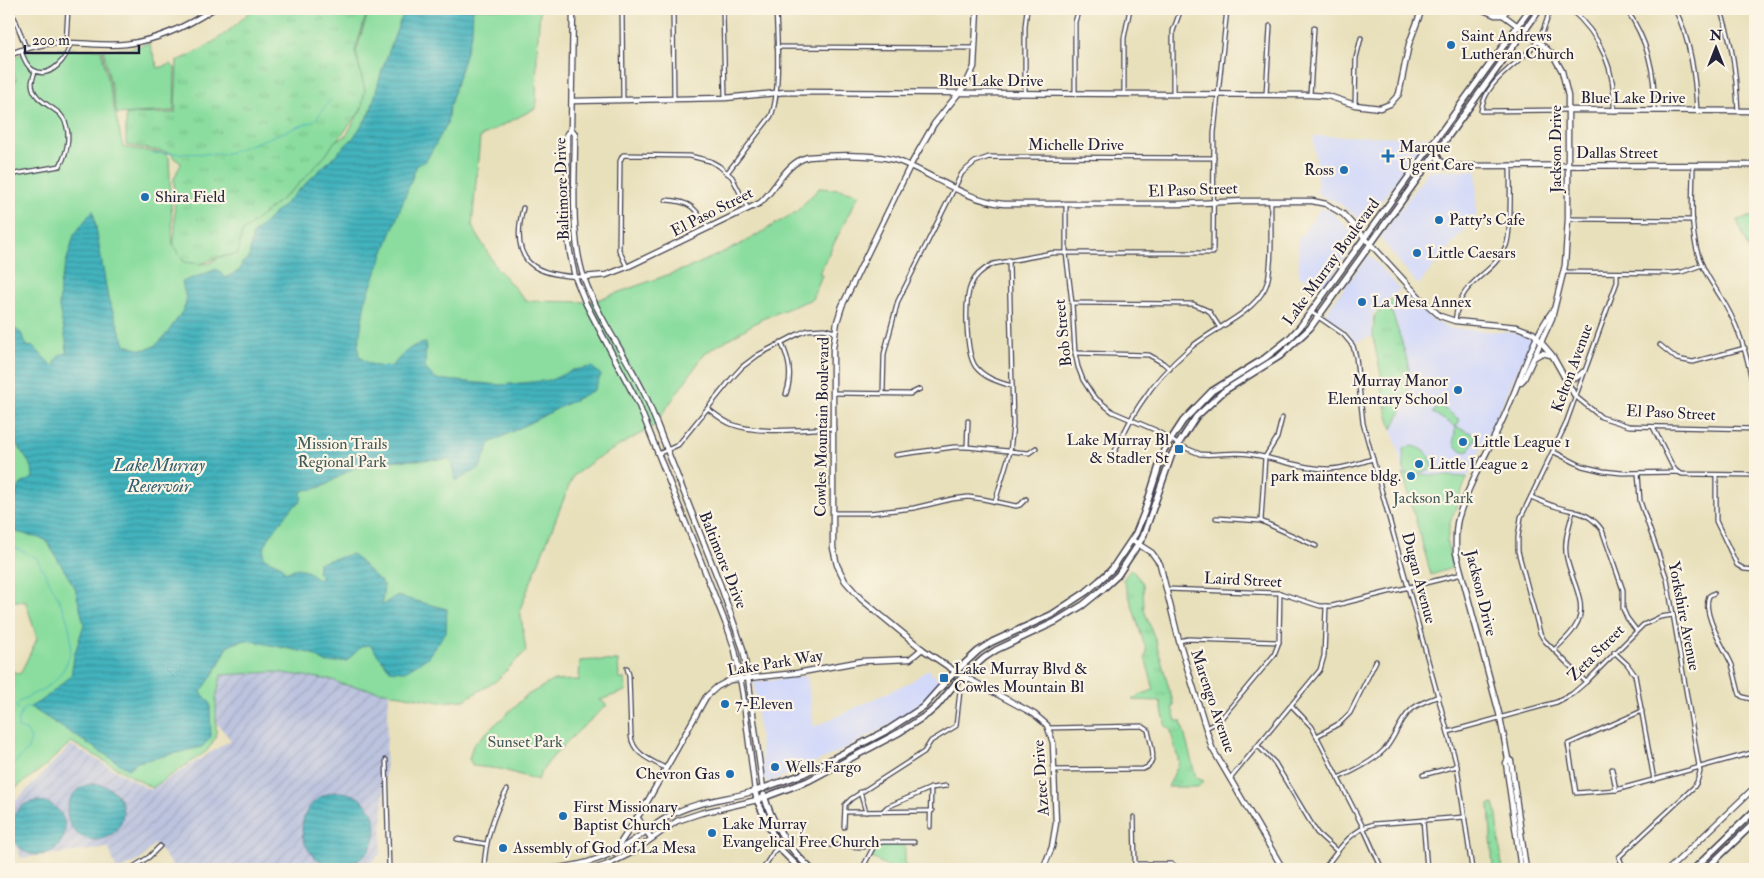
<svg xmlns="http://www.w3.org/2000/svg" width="1764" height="878" font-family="'IM FELL Double Pica',serif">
  <defs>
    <pattern id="industrial-furrows" width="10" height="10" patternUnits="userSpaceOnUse" patternTransform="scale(1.25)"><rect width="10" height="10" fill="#bcc3de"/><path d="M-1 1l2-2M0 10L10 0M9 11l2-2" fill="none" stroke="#a1a7bf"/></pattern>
    <pattern id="grass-tufts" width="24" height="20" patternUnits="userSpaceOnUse" patternTransform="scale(1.25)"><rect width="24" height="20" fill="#8add9e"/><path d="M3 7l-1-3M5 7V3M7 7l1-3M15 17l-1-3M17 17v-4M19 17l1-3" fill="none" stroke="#77bd89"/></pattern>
    <pattern id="water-rules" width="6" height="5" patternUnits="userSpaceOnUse" patternTransform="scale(1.25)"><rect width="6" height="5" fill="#43b3bd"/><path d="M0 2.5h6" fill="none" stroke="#38919b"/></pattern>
  </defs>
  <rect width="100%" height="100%" fill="#fcf5e5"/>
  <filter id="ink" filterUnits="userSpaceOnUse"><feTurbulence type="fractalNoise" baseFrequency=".02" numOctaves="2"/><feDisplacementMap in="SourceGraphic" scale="10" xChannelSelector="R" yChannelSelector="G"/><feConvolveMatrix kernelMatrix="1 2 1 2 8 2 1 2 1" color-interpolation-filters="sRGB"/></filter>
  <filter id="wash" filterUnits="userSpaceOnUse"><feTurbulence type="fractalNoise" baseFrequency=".0096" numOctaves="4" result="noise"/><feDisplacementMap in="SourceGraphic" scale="20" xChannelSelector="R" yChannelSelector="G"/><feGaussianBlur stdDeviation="1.12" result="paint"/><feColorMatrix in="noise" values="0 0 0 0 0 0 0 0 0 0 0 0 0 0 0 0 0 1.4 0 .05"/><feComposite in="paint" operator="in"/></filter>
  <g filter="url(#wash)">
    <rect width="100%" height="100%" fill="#e8e0bb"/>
    <g fill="#d3d9f9">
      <path d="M1313,137v-1l117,1 -66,86 -25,-20 -22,-9v-24z"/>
      <path d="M1477,170l-1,46 -58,69 -38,-47 48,-67z"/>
      <path d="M1321,208l10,3 26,27 -32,49 -26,-11 -1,-37z"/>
      <path d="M1369,255l31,34 -28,25v22l-17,6 -9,-12 -22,-15z"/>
      <path d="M1402,296l10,2 17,20 13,7 9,3 64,5 17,6 -64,138 -64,-3 -12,-45 11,-19 8,-27 -3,-20 -16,-54z"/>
      <path d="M928,669l13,14 -21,23 -27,17 -57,30 -65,29 -7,-2 -10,-98 53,-6 7,51 98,-46z"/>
    </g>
    <path fill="url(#industrial-furrows)" d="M223,669l112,5 54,20 -8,159 -18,16h-25l-27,-6 -1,6h-135l-20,-26 -14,16 -19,10h-6l-7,-21 -88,10 -12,-30v-20l62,-63 79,45 81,-50 -16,-19 -1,-27z"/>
    <g fill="url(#grass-tufts)" stroke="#56806c">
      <path d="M252,9h116l-13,42 10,39 -3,19 -36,46 -29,31 -55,46 -4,22 -19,3 -19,7 -16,-2 -11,-17 2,-13 -1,-53 7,-16 -7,-5 -3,-5 -45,-8v-31l49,-1 2,-52c28,-11 55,-30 75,-52z"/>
      <path d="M1755,216v49l-18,-45z"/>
      <path d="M1392,299l3,4 -4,6c5,17 22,61 19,76 -3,15 -10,30 -18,44l-10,-32 -1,-22 -8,-37 1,-22z"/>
      <path d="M1131,569l12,14 1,27 12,32 18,64 -2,1 4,14h5l15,57 8,3 -6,6h-30l11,-24 -9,-35 -4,-1 -6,-26 -28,-1 7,-5 15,-5 -9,-33 2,-5c-9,-24 -14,-48 -24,-72z"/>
      <path d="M1494,804l3,11 5,54h-9l-4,-64z"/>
    </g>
    <g fill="#8add9e" stroke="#56806c">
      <path d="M369,9h171l-3,42 -1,57 -56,29 -8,89 24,41 30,34 65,1 102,-36 50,-23 53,-31 23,-24 20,1 20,5 -40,79 3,2 -10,24 -50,20 -57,34 -51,73 -58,33 -23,17 -53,133 6,42 -30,30 -32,19 -25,2 -98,-18 -8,-4 -58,-8 -54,3 -5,24v38l-9,14 -55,37 -81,-46 -26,24 -36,27v-123l11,4 17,-35 -11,-37 -17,-2v-516l7,-4 -7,-22 32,-9h60l22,98 43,7 3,3 4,88 11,17 17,2 9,-1 9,-6 19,-3 4,-22 55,-46 29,-31 9,-14 11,-5 16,-28 3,-18 -9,-38z"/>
      <path d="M149,43l9,25 13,-4 4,4 -1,43 -57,3 -14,-65h25z"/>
      <path d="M1439,405l21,15 -4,7 18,7 2,3 -8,15c-17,-3 -15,-11 -12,-25l-23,-14z"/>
      <path d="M1412,446c13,2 20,10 22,23l-19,5 52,3 -17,46 -3,18 5,27 -21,7 -28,-101h5l-4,-4 -1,-22z"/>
      <path d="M594,660l24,1 1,18h6l1,12 -26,9 7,5c-18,17 -62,53 -69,75l-38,-11 -27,-3 -4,-7 4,-14 53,-49 26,-15 27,-1 1,-19z"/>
      <path d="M905,843v26h-12l-21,-11 6,-12z"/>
    </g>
    <g fill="url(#water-rules)" stroke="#326a7c">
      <path d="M407,9h66l-1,22 -23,78 -2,15 -21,37 -9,4 -52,137 -7,45 1,9c10,9 19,12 33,10 10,-11 18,-22 34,-23l-1,25 10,11 66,6 50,-5 22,-10 19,-3 9,8 -7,15 -104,53 -10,25 -24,13 -6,-22 -72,2 -17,2 -35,22 -11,4 -11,1 -3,3c2,7 -1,10 -7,13 -10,13 -34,36 -30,52l18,8 2,5 5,1c9,-9 21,0 30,8l2,-1v-3l-4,-4 1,-9 34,-9 32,31 -2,20 14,-9 51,13 -1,23 -19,26 -22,13 -15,-1 -20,-25 -8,1 -15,15 -20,2 -17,-10 -64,-13 -17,5 -15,28 -13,19 9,11 1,34 -9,10 -64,15 -10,7 -98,-62 14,-8 27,-23 3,-20 10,-32 -9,-36 -29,-48 -33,-9 -4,-9 8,-31 4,-7 12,-6 -1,-11 -23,-34v-108l12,8 6,13 7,1 19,20 6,-12 8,-2 -1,-13 -7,-32 1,-24 14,-49 19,-25 15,88 17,46c26,14 36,-2 50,-22 4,-6 10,-13 11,-21 0,-5 -3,-13 -4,-19l35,-13 8,9 15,-8 2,-7 7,-5 3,-23 101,-97 17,-25 12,-43 18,-49z"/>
      <circle cx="95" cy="812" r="28"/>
      <circle cx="339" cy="829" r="37"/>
      <circle cx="38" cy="828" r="27"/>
    </g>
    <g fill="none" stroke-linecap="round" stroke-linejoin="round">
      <g stroke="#43b3bd" stroke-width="1">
        <path d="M154,153l71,1 89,-33 17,-22"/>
        <path d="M9,545l26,12"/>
        <path d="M22,712l-5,-4 -1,-3c10,-10 28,-13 39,-25 37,-38 0,-86 -19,-123"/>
        <path d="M9,768l18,-17 4,-12 -5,-9 -8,-2v-9l7,-12h5"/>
      </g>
    </g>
  </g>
  <g filter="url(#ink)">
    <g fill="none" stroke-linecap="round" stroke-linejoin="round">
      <g stroke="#403e4e" stroke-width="5.5">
        <g id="street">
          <path d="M622,9l1,91"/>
          <path d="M673,9l1,90"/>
          <path d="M723,9l2,89"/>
          <path d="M1207,9l19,4"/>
          <path d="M1550,9c-3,11 -6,23 -13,33 -18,23 -51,36 -56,69l87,-1"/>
          <path d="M1570,9c31,26 46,62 44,102"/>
          <path d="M1626,9c21,30 30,65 28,101"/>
          <path d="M1675,9c16,33 20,66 22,102"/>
          <path d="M1720,9c13,33 16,66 18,102"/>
          <path d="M9,10l6,9 11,29"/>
          <path d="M1503,15l7,-6"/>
          <path d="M66,43l2,-34"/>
          <path d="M777,47l198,1"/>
          <path d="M21,50c2,7 5,16 12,20 17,10 35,-12 37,-27"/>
          <path d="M1025,93v-66l2,-18"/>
          <path d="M1124,93v-55l6,-29"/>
          <path d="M1075,94v-72l4,-13"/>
          <path d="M1173,94v-63l8,-22"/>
          <path d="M1266,95l4,-69"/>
          <path d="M1310,95l4,-67"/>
          <path d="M1355,105l1,-47 5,-20"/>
          <path d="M1693,165c0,30 -4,63 6,92 5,17 17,31 26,47 18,31 26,63 30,99"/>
          <path d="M727,173l44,-57c10,-23 6,-81 5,-107"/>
          <path d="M9,175l51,-9c8,-15 13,-38 0,-52 -10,-9 -28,-15 -28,-31 0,-3 2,-8 3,-12"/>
          <path d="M666,200c24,1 30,8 42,28"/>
          <path d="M1066,204v49l6,50 3,50 3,14 5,13 11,17 19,15 42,18 26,16 19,8c16,2 33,-3 49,0 26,4 53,15 79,15 16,0 30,-6 45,-10"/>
          <path d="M523,208c-14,55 11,68 61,69"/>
          <path d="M1568,219l125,1"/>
          <path d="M627,267l-8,-17 1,-89 3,-6 67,1 20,5 9,5 13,11 16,32"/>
          <path d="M1564,272l108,1 10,-1 20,-7"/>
          <path d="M1072,303l121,1 16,7 11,17"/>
          <path d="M1311,312l32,22 10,12 3,11 7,66 94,343 15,103"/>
          <path d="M1455,321c5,-44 36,-42 51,-75 6,-14 4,-63 4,-81"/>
          <path d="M781,342c8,17 12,33 5,52"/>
          <path d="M1660,345l17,14 16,3 52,-14"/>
          <path d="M1075,353l74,2 14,8 7,6"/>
          <path d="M1012,386c-14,-4 -28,-8 -37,-20 -9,-14 -11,-66 -4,-81 4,-10 12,-16 22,-21l59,-11h161l1,-120 13,-124"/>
          <path d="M833,393l77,1 10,-5"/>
          <path d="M883,393l1,-39 14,-53 64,-128 13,-11 14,-5 225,1"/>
          <path d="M1575,396l26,21 28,9 126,3"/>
          <path d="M708,409c7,5 15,12 23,15 27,11 73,5 103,4"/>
          <path d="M1653,427l20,40 4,5"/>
          <path d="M967,447l1,-26"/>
          <path d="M1554,452l28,14 21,5 19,2 56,-1 4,2 73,1"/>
          <path d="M1114,453c9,-17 17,-37 29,-53 11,-17 30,-37 46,-51 22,-20 62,-33 76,-61 9,-18 5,-66 6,-87"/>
          <path d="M658,454l20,-9 54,-67 10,-11 16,-12 40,-21 10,-4 16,-1 11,3"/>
          <path d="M896,455l58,-8h13l62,6 7,-5"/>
          <path d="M1716,475v46l21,44 7,4 11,1"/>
          <path d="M1531,497c8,3 15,7 23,9 20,7 34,4 48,24l21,60v19l4,9 9,12"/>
          <path d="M995,502l15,-50 3,-27 -4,-165"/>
          <path d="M833,513h36l45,-5 38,-9 16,-2 15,2 33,7 4,-1 6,-6"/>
          <path d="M1216,518l45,3 55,25"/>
          <path d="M1261,521l4,-64 12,-19 5,-20"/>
          <path d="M1166,589l114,4 40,13h12l130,-32"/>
          <path d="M1714,593l-5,3c-8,17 16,53 23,69 2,6 7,29 8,30 4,4 11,3 15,5"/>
          <path d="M1179,641l9,-2 91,3"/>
          <path d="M1554,650c7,-7 16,-14 21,-23 16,-23 -7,-50 -9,-74 -2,-14 4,-29 7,-42"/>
          <path d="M1614,652l13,12 8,11 19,105"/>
          <path d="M627,668l2,7 2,61c2,18 20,24 34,32"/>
          <path d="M1586,682l-42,-42 -4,-7 -22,-82v-14l3,-20 44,-91 52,-144v-9"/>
          <path d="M1292,706l20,21 51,100 19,42"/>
          <path d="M1642,711l-74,33 8,49 40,-3 139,-38"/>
          <path d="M1049,728l93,-2 6,4c2,13 12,34 -5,39l-89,1"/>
          <path d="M1206,728l13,-7 55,-66 5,-13 1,-49"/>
          <path d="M1448,732l109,-30 15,-8 14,-12 57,-57 17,-8 13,-2"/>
          <path d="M1317,736l23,-13 10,-10 26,-52"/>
          <path d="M1258,746l17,17 42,70 20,18"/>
          <path d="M386,760l3,109"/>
          <path d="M1612,769l4,21"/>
          <path d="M1423,775l34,-9"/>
          <path d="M1338,778c16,-7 35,-16 47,-29 10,-11 14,-28 26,-39 7,-7 18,-10 28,-14"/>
          <path d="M1230,779l90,-109 4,-14 2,-50"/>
          <path d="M860,792l6,20"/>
          <path d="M883,811l4,-4 44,-19 15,-2"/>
          <path d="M845,812l87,-1"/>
          <path d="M1134,817l1,47h37l8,5"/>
          <path d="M1423,820l4,49"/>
          <path d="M844,827l1,-22 6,-6 73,-47 7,-11 25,-15 4,-35"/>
          <path d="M930,827l1,-39"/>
          <path d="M457,839l29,5"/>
          <path d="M830,845l33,2 19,-5h32"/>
          <path d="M130,869l19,-12 11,-11"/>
          <path d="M484,869c1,-29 9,-54 23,-79"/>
          <path d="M763,869l11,-18 12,-9"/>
          <path d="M862,869l12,-23"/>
          <path d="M1324,869c14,-18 26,-39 50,-45l91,-7"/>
          <path d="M1624,869l-5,-12 75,-70 3,-5 3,-10 -33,-193 -27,-78 -2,-28"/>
        </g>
      </g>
      <g stroke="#403e4e" stroke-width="7">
        <g id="secondary">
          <path d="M977,9l-3,58 -8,17 -32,40 -24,42 -68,140 -5,16 -4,26v200l4,17 8,16 16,18 61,50 34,23 78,42 13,11 6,18 3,80 -4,24 -9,22"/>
          <path d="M1481,9l14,6h8"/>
          <path d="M1497,9l6,6 35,26 15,14 9,16 6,25v123l-3,46 -13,53 -28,61 -4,4"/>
          <path d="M9,55c12,-5 23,-9 36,-11 27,-4 54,3 81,0 32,-4 60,-17 87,-35"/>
          <path d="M572,101l153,-3 60,-6 525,3 18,1 27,9 25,3 10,-4 9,-10 10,-50 13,-35"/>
          <path d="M1568,110l187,1"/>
          <path d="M571,129l4,5c0,44 -5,103 9,144 15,42 44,80 63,121l73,185 23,65 5,28 15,112"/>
          <path d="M571,129l2,-120"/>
          <path d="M1419,162l7,4 329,-1"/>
          <path d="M584,277l22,-2 21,-8 133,-64c17,-15 25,-40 48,-46 26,-2 69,-4 93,5 35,14 64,38 103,42h175l66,-3h67l14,3 17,10 79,86 18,16 15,5 62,6 16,6 19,22 23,41"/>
          <path d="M1535,357l7,-4 9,2"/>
          <path d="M1564,376l12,2 7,-6"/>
          <path d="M1132,540l20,13 8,11 19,77 33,107 71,121"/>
          <path d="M1508,759l-2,4 15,106"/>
          <path d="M637,817l14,21"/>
          <path d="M615,851l31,-47 60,-107 11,-10 13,-7 67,-7 65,-12 48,-2 12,-10"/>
          <path d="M544,869c30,-1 59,-9 84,-25 15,-10 29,-22 45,-30 25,-13 55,-15 82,-23l-12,-96 -8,-45 -6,-18 -91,-229 -52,-99 -11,-27 -5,-24 -3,-24v-95l4,-5"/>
          <path d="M594,869l15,-5 24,-12 44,-31 24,-8 56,-13"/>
          <path d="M1526,869l-15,-108 -3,-2 -8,-42 -44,-164c0,-11 -1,-23 2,-34 9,-32 30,-68 44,-98 17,-35 28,-80 51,-111"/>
          <path d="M1669,869l86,-82"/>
        </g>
      </g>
      <g stroke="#403e4e" stroke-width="8">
        <g id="primary">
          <path d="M1436,152l3,8 7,5"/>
          <path d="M764,795c8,29 25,54 47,74"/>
          <path d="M757,800l51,-19 92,-49 28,-18 9,-8 18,-22 29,-26 12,-8 59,-28 28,-17 21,-17 14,-13 25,-38 29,-83 24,-37 28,-26 56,-35 30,-28 230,-319"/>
          <path d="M800,869l-21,-21 -22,-48 -2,-9 48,-17 83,-43 37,-24 26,-29 29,-27 14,-9 59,-27 35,-23 13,-11 13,-12 24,-36 8,-20 20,-63 19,-29 29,-30 53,-33 24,-19 11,-12 230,-318"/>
          <path d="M1694,869l61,-59"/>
          <path d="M1706,869l49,-47"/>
        </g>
      </g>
      <use href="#street" stroke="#fff" stroke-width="3"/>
      <use href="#secondary" stroke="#fff" stroke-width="4.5"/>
      <use href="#primary" stroke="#fff" stroke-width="5"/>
    </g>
  </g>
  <g fill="#1f6fb2" stroke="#fcf5e5" stroke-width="2">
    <circle cx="1451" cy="45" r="5"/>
    <path d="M1385.5 148.5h5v5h5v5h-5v5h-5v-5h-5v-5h5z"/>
    <circle cx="1344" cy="170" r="5"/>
    <circle cx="145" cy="197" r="5"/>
    <circle cx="1439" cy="220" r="5"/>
    <circle cx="1417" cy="253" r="5"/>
    <circle cx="1362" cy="302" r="5"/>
    <circle cx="1458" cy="390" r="5"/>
    <circle cx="1463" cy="442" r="5"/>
    <rect x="1174" y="444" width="10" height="10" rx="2.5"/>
    <circle cx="1419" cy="464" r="5"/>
    <circle cx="1411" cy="476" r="5"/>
    <rect x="939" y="673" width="10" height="10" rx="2.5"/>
    <circle cx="725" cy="704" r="5"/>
    <circle cx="775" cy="767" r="5"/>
    <circle cx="730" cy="774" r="5"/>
    <circle cx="563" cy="816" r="5"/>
    <circle cx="712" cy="833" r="5"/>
    <circle cx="503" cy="848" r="5"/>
  </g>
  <g text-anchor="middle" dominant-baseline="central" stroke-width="4.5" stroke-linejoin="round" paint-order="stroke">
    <g font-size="16" fill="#22223b" stroke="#fcf5e5" text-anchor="start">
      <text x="1461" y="36">Saint Andrews<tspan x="1461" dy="18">Lutheran Church</tspan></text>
      <text x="1399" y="147">Marque<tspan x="1399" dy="18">Ugent Care</tspan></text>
      <text x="1334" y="170" text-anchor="end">Ross</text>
      <text x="155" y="197">Shira Field</text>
      <text x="1449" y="220">Patty's Cafe</text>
      <text x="1427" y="253">Little Caesars</text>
      <text x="1372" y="302">La Mesa Annex</text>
      <text x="1448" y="381" text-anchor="end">Murray Manor<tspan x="1448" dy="18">Elementary School</tspan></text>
      <text x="1169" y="440" text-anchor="end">Lake Murray Bl<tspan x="1169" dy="18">&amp; Stadler St</tspan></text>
      <text x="1473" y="442">Little League 1</text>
      <text x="1429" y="464">Little League 2</text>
      <text x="1401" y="476" text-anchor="end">park maintence bldg.</text>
      <text x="954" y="669">Lake Murray Blvd &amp;<tspan x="954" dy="18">Cowles Mountain Bl</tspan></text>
      <text x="735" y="704">7-Eleven</text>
      <text x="785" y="767">Wells Fargo</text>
      <text x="720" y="774" text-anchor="end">Chevron Gas</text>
      <text x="573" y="807">First Missionary<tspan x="573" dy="18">Baptist Church</tspan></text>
      <text x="722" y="824">Lake Murray<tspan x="722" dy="18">Evangelical Free Church</tspan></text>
      <text x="513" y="848">Assembly of God of La Mesa</text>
    </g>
    <g font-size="16" fill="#22223b" stroke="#fcf5e5">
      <text x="991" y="81">Blue Lake Drive</text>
      <text x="1633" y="98">Blue Lake Drive</text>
      <text x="1076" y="145">Michelle Drive</text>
      <text transform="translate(1556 149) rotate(-90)">Jackson Drive</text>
      <text x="1617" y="153">Dallas Street</text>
      <text transform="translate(562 189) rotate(-92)">Baltimore Drive</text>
      <text transform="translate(1193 190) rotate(-2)">El Paso Street</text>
      <text transform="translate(712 212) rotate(-27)">El Paso Street</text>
      <text transform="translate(1331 262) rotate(-54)">Lake Murray Boulevard</text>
      <text transform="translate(1063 333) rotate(-96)">Bob Street</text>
      <text transform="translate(1572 368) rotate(-70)">Kelton Avenue</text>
      <text transform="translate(1671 413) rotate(3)">El Paso Street</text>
      <text transform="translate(822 427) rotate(-89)">Cowles Mountain Boulevard</text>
      <text transform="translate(723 560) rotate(68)">Baltimore Drive</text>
      <text transform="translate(1419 578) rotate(75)">Dugan Avenue</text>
      <text transform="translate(1243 580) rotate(3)">Laird Street</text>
      <text transform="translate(1481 593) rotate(76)">Jackson Drive</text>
      <text transform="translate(1684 616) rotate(79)">Yorkshire Avenue</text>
      <text transform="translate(1596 653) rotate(-45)">Zeta Street</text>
      <text transform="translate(775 663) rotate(-9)">Lake Park Way</text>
      <text transform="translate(1213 701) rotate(71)">Marengo Avenue</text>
      <text transform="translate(1041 778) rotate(-94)">Aztec Drive</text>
    </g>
    <g font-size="16" fill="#415a59" stroke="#fcf5e5">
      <text x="342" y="444">Mission Trails<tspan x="342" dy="18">Regional Park</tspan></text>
      <text x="1433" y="498">Jackson Park</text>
      <text x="525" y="742">Sunset Park</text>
    </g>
    <g font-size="18" font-style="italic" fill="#2f5c6f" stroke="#fcf5e5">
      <text x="159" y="465">Lake Murray<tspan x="159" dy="21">Reservoir</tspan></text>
    </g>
  </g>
  <rect width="1764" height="878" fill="none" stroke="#fcf5e5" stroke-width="30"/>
  <g transform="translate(1716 48)" stroke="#fcf5e5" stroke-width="4" paint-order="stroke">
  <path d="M0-4L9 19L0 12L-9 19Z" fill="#22223b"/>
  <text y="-8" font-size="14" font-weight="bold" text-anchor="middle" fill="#22223b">N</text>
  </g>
  <path d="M25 45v8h114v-8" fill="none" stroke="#22223b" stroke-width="2.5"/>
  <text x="32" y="45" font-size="15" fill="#22223b" stroke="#fcf5e5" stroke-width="4" paint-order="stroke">200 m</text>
</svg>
